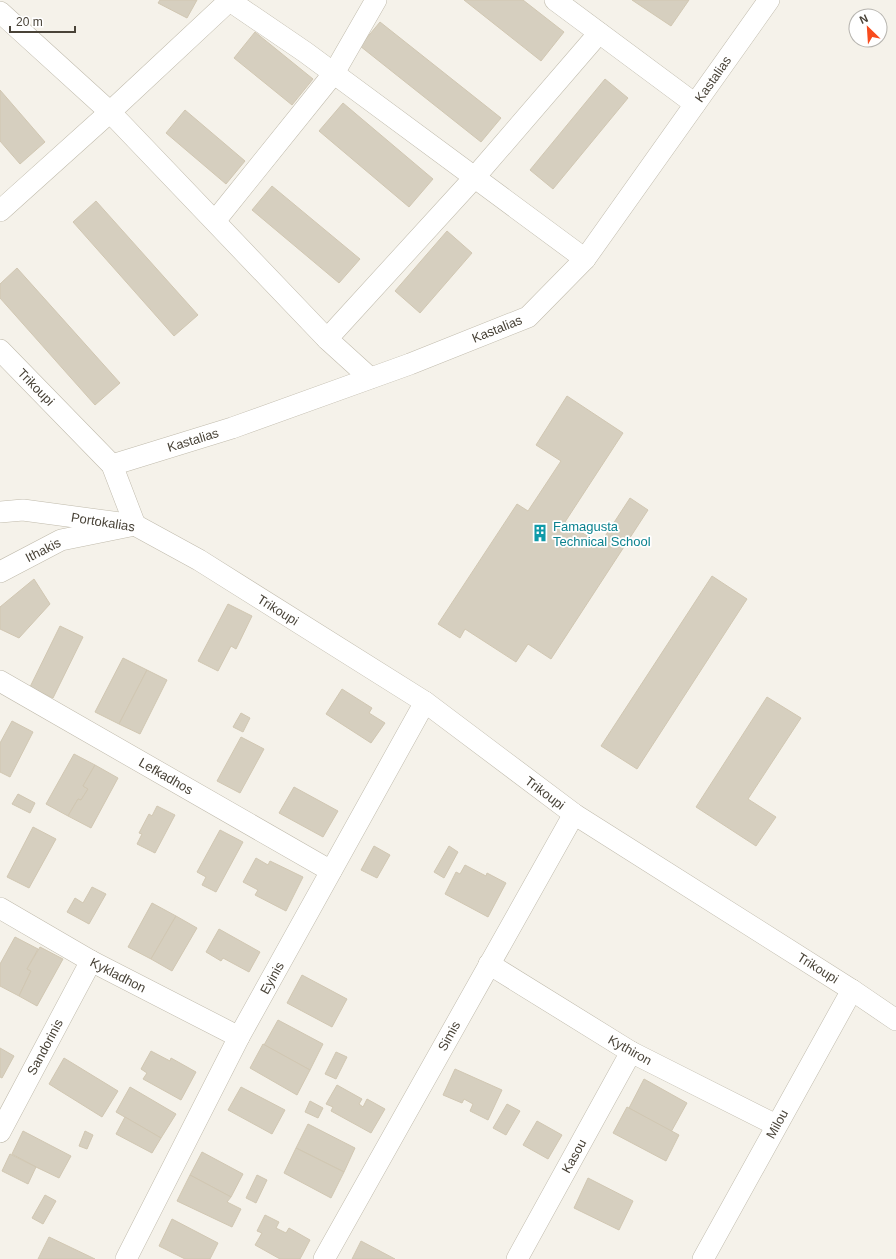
<svg xmlns="http://www.w3.org/2000/svg" width="896" height="1259" font-family="Arial,sans-serif">
  <rect width="100%" height="100%" fill="#f5f2ea"/>
  <g fill="#d6cfbf" stroke="#d1c7b2">
    <path d="M160,0h37l-10,18 -29,-15z"/>
    <path d="M464,0h59l41,32 -23,29z"/>
    <path d="M632,0h57l-18,26z"/>
    <path d="M380,22l121,96 -20,24 -121,-96z"/>
    <path d="M255,32l58,47 -21,26 -58,-47z"/>
    <path d="M605,79l23,19 -75,91 -23,-19z"/>
    <path d="M0,90l45,52 -25,22 -20,-23z"/>
    <path d="M343,103l90,76 -24,28 -90,-76z"/>
    <path d="M185,110l60,51 -19,23 -60,-51z"/>
    <path d="M272,186l88,73 -21,24 -87,-73z"/>
    <path d="M96,201l102,114 -24,21 -101,-114z"/>
    <path d="M447,231l25,22 -52,60 -25,-22z"/>
    <path d="M17,268l103,115 -25,22 -95,-107v-14z"/>
    <path d="M567,396l56,37 -58,89 35,22 30,-46 18,12 -97,149 -23,-15 -12,18 -51,-33 -5,9 -22,-14 79,-120 11,7 33,-50 -25,-16z"/>
    <path d="M712,576l35,23 -110,170 -36,-23z"/>
    <path d="M34,579l16,25 -31,34 -19,-9v-22z"/>
    <path d="M228,604l24,12 -16,33 -5,-3 -13,25 -20,-10z"/>
    <path d="M60,626l23,11 -30,61 -23,-11z"/>
    <path d="M123,658l24,12 -28,54 -24,-12z"/>
    <path d="M147,670l20,10 -27,54 -21,-10z"/>
    <path d="M342,689l30,19 -3,5 16,10 -14,20 -45,-29z"/>
    <path d="M767,697l34,21 -53,81 28,18 -20,29 -60,-39z"/>
    <path d="M241,713l9,5 -7,14 -10,-5z"/>
    <path d="M12,721l21,11 -23,45 -10,-5v-29z"/>
    <path d="M241,737l23,12 -24,44 -23,-12z"/>
    <path d="M74,754l21,11 -12,21 5,3 -7,11 -3,-1 -10,17 -22,-12z"/>
    <path d="M95,765l23,13 -27,50 -23,-12 10,-17 3,1 7,-11 -5,-3z"/>
    <path d="M294,787l44,24 -15,26 -44,-24z"/>
    <path d="M18,794l17,9 -5,10 -18,-9z"/>
    <path d="M157,806l18,9 -20,38 -18,-9 5,-10 -3,-1 10,-19 3,2z"/>
    <path d="M33,827l23,12 -27,49 -22,-11z"/>
    <path d="M220,830l23,12 -27,50 -14,-7 4,-8 -9,-5z"/>
    <path d="M374,846l16,9 -13,23 -16,-8z"/>
    <path d="M449,846l9,6 -14,26 -10,-6z"/>
    <path d="M256,858l12,7 2,-4 33,16 -17,34 -31,-16 3,-5 -15,-8z"/>
    <path d="M465,865l21,11 1,-3 19,10 -18,34 -43,-23 11,-22 4,2z"/>
    <path d="M92,887l14,7 -17,30 -22,-12 8,-14 8,5z"/>
    <path d="M152,903l24,13 -25,43 -23,-12z"/>
    <path d="M176,916l21,12 -25,43 -21,-12z"/>
    <path d="M219,929l41,23 -11,20 -26,-14 -2,3 -15,-9z"/>
    <path d="M15,937l23,12 -11,20 4,2 -12,25 -19,-10v-22z"/>
    <path d="M40,947l23,12 -26,47 -18,-10 12,-25 -4,-2z"/>
    <path d="M302,975l45,24 -15,28 -45,-24z"/>
    <path d="M278,1020l45,24 -13,26 -46,-25z"/>
    <path d="M263,1044l47,26 -13,25 -47,-27z"/>
    <path d="M0,1048l14,8 -12,22 -2,-1z"/>
    <path d="M151,1051l19,10 1,-3 25,14 -15,28 -38,-21 4,-6 -6,-4z"/>
    <path d="M336,1052l11,5 -11,22 -11,-5z"/>
    <path d="M64,1058l54,33 -16,26 -53,-33z"/>
    <path d="M455,1069l47,21 -14,30 -18,-9 3,-7 -9,-5 -2,4 -19,-8z"/>
    <path d="M644,1079l43,24 -16,29 -42,-24z"/>
    <path d="M337,1085l25,14 -3,5 4,3 4,-8 18,10 -14,24 -40,-22 2,-4 -7,-3z"/>
    <path d="M130,1087l46,27 -15,24 -45,-26z"/>
    <path d="M241,1087l44,23 -13,24 -44,-24z"/>
    <path d="M310,1101l13,7 -5,10 -13,-6z"/>
    <path d="M507,1104l13,7 -14,24 -13,-7z"/>
    <path d="M627,1107l52,28 -13,26 -53,-28z"/>
    <path d="M125,1117l36,21 -9,15 -36,-19z"/>
    <path d="M537,1121l25,14 -14,24 -25,-14z"/>
    <path d="M308,1124l47,24 -11,24 -48,-24z"/>
    <path d="M23,1131l48,25 -12,22 -23,-11 -24,-13z"/>
    <path d="M85,1131l8,4 -6,14 -8,-3z"/>
    <path d="M296,1148l48,24 -13,26 -47,-25z"/>
    <path d="M202,1152l41,22 -12,23 -41,-22z"/>
    <path d="M10,1154l26,13 -8,17 -26,-13z"/>
    <path d="M190,1175l41,22 -4,5 14,7 -9,18 -55,-26z"/>
    <path d="M257,1175l10,5 -11,23 -10,-5z"/>
    <path d="M588,1178l45,23 -14,29 -45,-22z"/>
    <path d="M45,1195l11,6 -13,23 -11,-6z"/>
    <path d="M265,1215l14,7 -3,6 10,5 3,-5 21,12 -10,19h-20l-25,-14 7,-12 -5,-2z"/>
    <path d="M172,1219l46,24 -8,16h-25l-26,-13z"/>
    <path d="M49,1237l46,22h-57z"/>
    <path d="M361,1241l34,18h-43z"/>
  </g>
  <g fill="none" stroke-linecap="round" stroke-linejoin="round">
    <g stroke="#c0bbac" stroke-width="22">
      <g id="street">
        <path d="M555,0l140,104"/>
        <path d="M230,1l75,51 280,207"/>
        <path d="M0,12l110,100 217,227 43,39"/>
        <path d="M0,211l110,-99 120,-112"/>
        <path d="M215,221l119,-148 42,-73"/>
        <path d="M327,339l147,-161 125,-145"/>
        <path d="M0,350l112,115 23,60 -74,15 -61,32"/>
        <path d="M112,465l120,-37 178,-64 118,-47 57,-58 184,-259"/>
        <path d="M0,512l23,-2 112,15 64,35 226,142 149,112 278,176 44,30"/>
        <path d="M0,681l331,190"/>
        <path d="M0,908l91,53 148,76"/>
        <path d="M489,964l142,88 145,73"/>
        <path d="M0,1132l91,-171"/>
        <path d="M126,1259l113,-222 186,-335"/>
        <path d="M324,1259l250,-445"/>
        <path d="M517,1259l114,-207"/>
        <path d="M703,1259l149,-269"/>
      </g>
    </g>
    <use href="#street" stroke="#fff" stroke-width="21"/>
  </g>
  <defs>
    <g id="building-bare" transform="scale(1.38)"><path d="M-4-6H4V6H1V3H-1V6H-4ZM-2.5-4.3h1.7v1.8h-1.7ZM.8-4.3h1.7v1.8H.8ZM-2.5-1h1.7V.8h-1.7ZM.8-1h1.7V.8H.8Z" fill="#0f9aa8" stroke="#fff" stroke-width="2.5" paint-order="stroke"/></g>
  </defs>
  <g fill-rule="evenodd">
    <use href="#building-bare" x="540" y="533"/>
  </g>
  <g text-anchor="middle" dominant-baseline="central" stroke-width="3.5" stroke-linejoin="round" paint-order="stroke">
    <g font-size="13" fill="#494338" stroke="#fff">
      <text transform="translate(713 79) rotate(-55)">Kastalias</text>
      <text transform="translate(497 329) rotate(-22)">Kastalias</text>
      <text transform="translate(36 387) rotate(46)">Trikoupi</text>
      <text transform="translate(193 440) rotate(-17)">Kastalias</text>
      <text transform="translate(103 522) rotate(9)">Portokalias</text>
      <text transform="translate(43 550) rotate(-27)">Ithakis</text>
      <text transform="translate(278 610) rotate(32)">Trikoupi</text>
      <text transform="translate(166 776) rotate(30)">Lefkadhos</text>
      <text transform="translate(545 793) rotate(37)">Trikoupi</text>
      <text transform="translate(818 968) rotate(32)">Trikoupi</text>
      <text transform="translate(118 975) rotate(27)">Kykladhon</text>
      <text transform="translate(272 978) rotate(-61)">Eyinis</text>
      <text transform="translate(449 1036) rotate(-61)">Simis</text>
      <text transform="translate(45 1047) rotate(-62)">Sandorinis</text>
      <text transform="translate(630 1050) rotate(29)">Kythiron</text>
      <text transform="translate(777 1124) rotate(-61)">Milou</text>
      <text transform="translate(574 1156) rotate(-61)">Kasou</text>
    </g>
    <g font-size="13" fill="#0d838f" stroke="#fff" text-anchor="start">
      <text x="553" y="526">Famagusta<tspan x="553" dy="15">Technical School</tspan></text>
    </g>
  </g>
  <g transform="translate(868 28) rotate(335)"><circle r="19" fill="#ffffff" stroke="#b6b4af"/>
  <path d="M0-3L7 15L0 10L-7 15Z" fill="#f84b1d"/>
  <text y="-6" font-size="11" font-weight="bold" text-anchor="middle" fill="#494338">N</text>
  </g>
  <path d="M10 26v6h65v-6" fill="none" stroke="#494338" stroke-width="2"/>
  <text x="16" y="26" font-size="12" fill="#494338" stroke="#ffffff" stroke-width="3" paint-order="stroke">20 m</text>
</svg>
